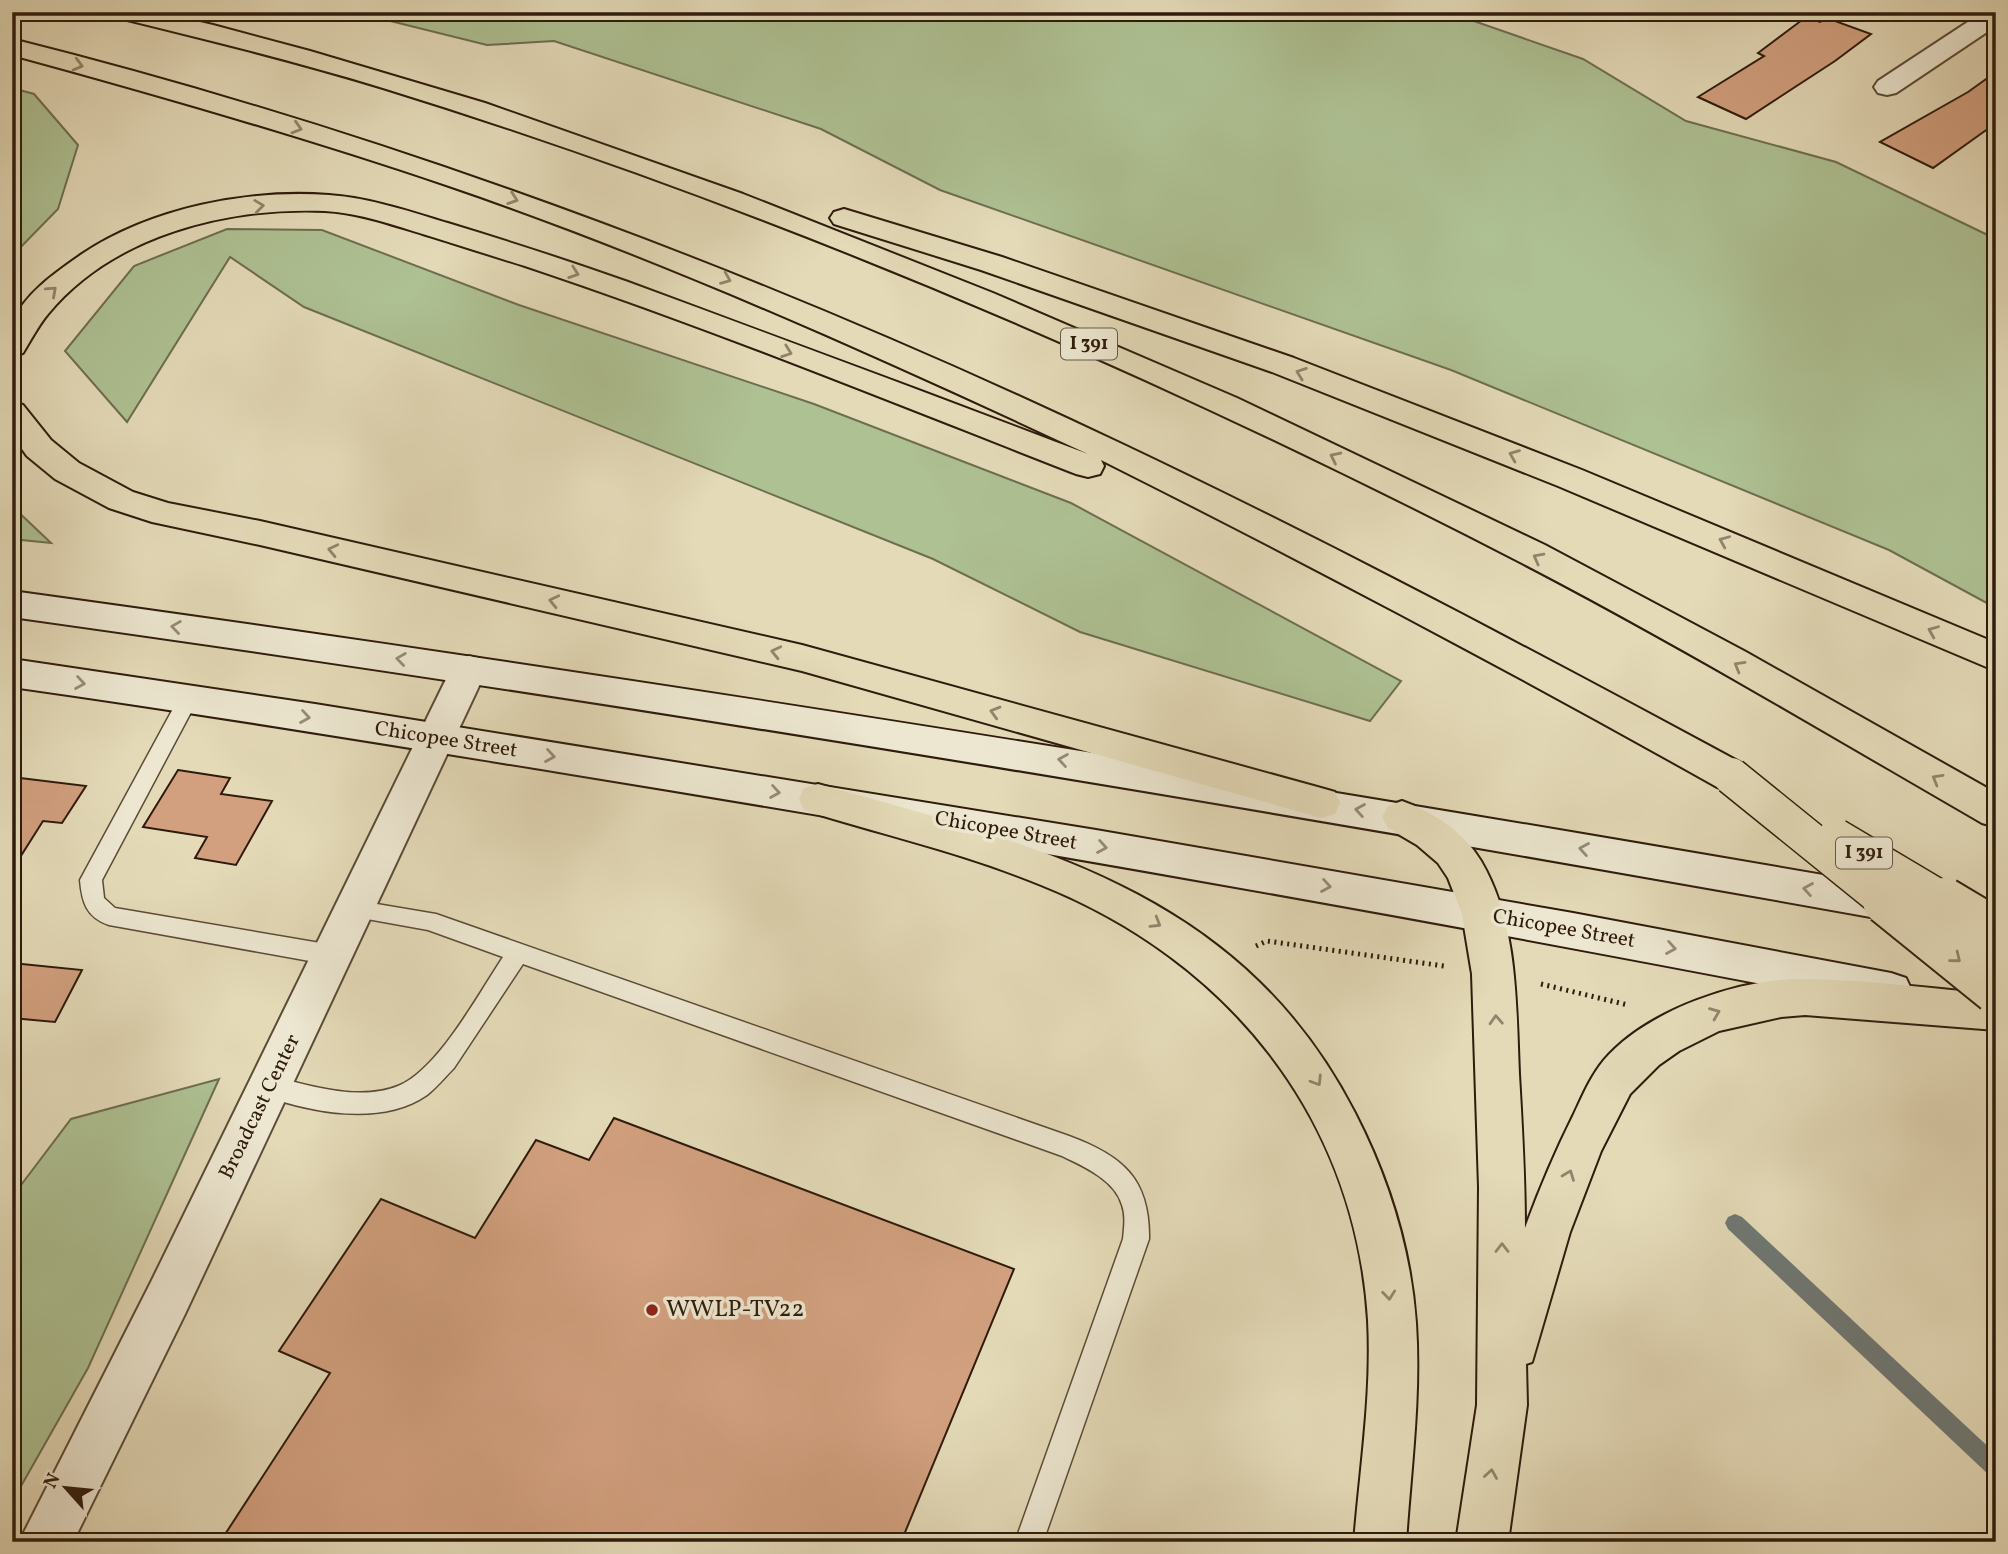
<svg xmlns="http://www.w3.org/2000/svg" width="2008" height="1554" font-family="Vollkorn,serif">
  <rect width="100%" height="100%" fill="#e4dab8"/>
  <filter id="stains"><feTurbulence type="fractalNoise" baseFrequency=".00286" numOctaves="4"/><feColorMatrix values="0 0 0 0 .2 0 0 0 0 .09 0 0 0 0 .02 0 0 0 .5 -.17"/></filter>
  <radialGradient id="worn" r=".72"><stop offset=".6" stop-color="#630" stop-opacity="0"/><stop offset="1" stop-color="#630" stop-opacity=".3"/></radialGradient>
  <g fill="#aec193" stroke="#6e6e50" stroke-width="2">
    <path d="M354,12h1094l135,47 103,62 150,41 160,77v369l-107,-58 -438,-180 -511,-180 -119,-61 -267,-88 -67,4z"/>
    <path d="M12,88l22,6 44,51 -20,64 -46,47z"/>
    <path d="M227,229l95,1 197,75 295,99 257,99 330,178 -31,40 -290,-89 -147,-73 -629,-252 -74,-50 -103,165 -62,-71 69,-85z"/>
    <path d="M12,506l39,37 -39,-4z"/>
    <path d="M219,1079l-131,289 -76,134v-305l59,-78z"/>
  </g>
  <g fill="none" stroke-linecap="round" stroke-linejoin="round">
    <path fill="#707975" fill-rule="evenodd" d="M1735,1214l7,3 254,237v24l-7,-3 -261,-246 -3,-6 3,-6z"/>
  </g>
  <g fill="#d2a07f" stroke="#2e1b0c" stroke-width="2">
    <path d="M1806,17l14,5 7,-4 44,16 -36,27 -89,58 -48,-22 66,-41 -6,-3z"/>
    <path d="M1996,72v51l-63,45 -53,-26 88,-50z"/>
    <path d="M178,770l52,8 -9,16 51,7 -36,64 -41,-7 12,-21 -64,-10z"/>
    <path d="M12,777l74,9 -24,37 -19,-2 -31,49z"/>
    <path d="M12,963l70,7 -27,52 -43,-4z"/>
    <path d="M614,1118l400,151 -113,273h-681l110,-169 -51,-22 102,-152 94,39 61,-98 53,20z"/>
  </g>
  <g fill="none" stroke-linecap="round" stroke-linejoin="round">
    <g stroke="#5c4b37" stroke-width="3">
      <g id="service">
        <path d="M188,691l7,3 3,5 -96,181 2,18 11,10 217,37 8,3 3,7 -3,7 -8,3 -223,-40c-23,-8 -27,-23 -29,-45l101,-186z"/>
        <path d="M353,900l83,14 633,222c54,20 81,43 80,103l-106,303h-28l108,-303c1,-11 3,-23 -1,-34 -7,-25 -39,-39 -60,-49l-539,-192 -69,104c-9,9 -17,19 -27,27 -46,32 -117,17 -165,0l-4,-8 4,-8 8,-3c39,9 89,26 128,10 40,-16 81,-93 105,-129l-75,-27 -83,-15 -3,-6 3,-6z"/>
      </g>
    </g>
    <g stroke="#5c4b37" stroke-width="4">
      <g id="minor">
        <path d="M1983,12h13v14l-100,67 -9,2 -9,-2 -4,-6 4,-6z"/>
        <path d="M469,656l13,3 5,10 -302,645 -112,228h-54l132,-260 300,-613 5,-10z"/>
      </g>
    </g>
    <g stroke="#2e1b0c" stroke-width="4">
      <g id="secondary">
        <path d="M12,591c633,87 1263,189 1892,298l14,5 6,12 -6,12 -14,5c-629,-113 -1259,-218 -1892,-306z"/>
        <path d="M12,659l303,45 781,126 477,83 318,60 15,5 6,13 -6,13 -15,5c-439,-86 -879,-163 -1320,-235 -186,-30 -372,-61 -559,-87z"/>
      </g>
    </g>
    <g stroke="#2e1b0c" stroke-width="4">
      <g id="motorway">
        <path d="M112,12h45l56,13 97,26 175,52 258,91 250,99 244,105 308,147 201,107 250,141v34l-14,-4c-154,-89 -306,-180 -464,-262 -364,-188 -744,-352 -1135,-473 -89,-27 -178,-49 -268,-71z"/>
        <path d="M12,39c383,96 754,236 1110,405 211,100 417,210 623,321l5,11 -5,11 -14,4 -14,-4c-203,-114 -408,-223 -616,-327l3,6 -4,8 -12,3 -12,-3c-182,-71 -365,-146 -551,-208 -33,-10 -66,-21 -99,-31 -33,-10 -66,-22 -101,-24 -98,-4 -212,24 -277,103 -10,12 -17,26 -25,39l-11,3c0,-11 -2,-27 2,-36 12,-28 44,-49 68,-66 69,-46 165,-65 247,-59 42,3 82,17 122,29 59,18 118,37 177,58 153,56 307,114 460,172 -209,-97 -420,-193 -639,-268 -144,-49 -290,-91 -437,-131z"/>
        <path d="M844,209l158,48 292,101 288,112 414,173v28l-438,-185 -286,-114 -291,-102 -147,-46 -4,-6 4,-6z"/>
        <path d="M12,402l11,3 28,35 28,23 54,29 35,11 92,18 542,124 519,143 14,4 5,11 -5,11 -14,4 -519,-147 -542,-126 -108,-23 -43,-14 -54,-29 -28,-23 -15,-21z"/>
        <path d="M818,784c220,61 424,109 537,329 33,64 56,137 61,210 5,73 -5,146 -10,219h-52c6,-74 18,-148 14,-222 -13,-204 -140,-360 -327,-435 -77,-32 -158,-50 -237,-75l-5,-11 5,-11z"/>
        <path d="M1402,801c31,11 62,31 79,60 37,63 35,142 38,213 3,51 6,102 6,154 14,-38 30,-76 48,-112 9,-19 17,-39 31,-56 43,-50 136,-82 201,-81 64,1 128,10 191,15v36l-191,-15 -24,2 -62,14 -40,20 -20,14 -29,29 -29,57 -31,81 -38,130 -6,2 1,41 -19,137h-52l21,-137 2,-218 -7,-213 -10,-60 -14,-36 -10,-15 -21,-18 -29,-17 -6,-11 6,-11z"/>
      </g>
    </g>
    <g stroke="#2e1b0c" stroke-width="5" stroke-dasharray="2 4.5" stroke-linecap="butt">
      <path d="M1256,946l11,-5 177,25"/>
      <path d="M1541,984l87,21"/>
    </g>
    <use href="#service" fill="#ede7d1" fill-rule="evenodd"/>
    <use href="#minor" fill="#ede7d1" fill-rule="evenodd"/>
    <use href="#secondary" fill="#ede7d1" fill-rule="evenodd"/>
    <use href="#motorway" fill="#e4dab8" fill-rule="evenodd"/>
    <g stroke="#2e1b0c" stroke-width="39" stroke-linecap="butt">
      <g id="motorway-bridge-far1">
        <path d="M1731,776l157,127"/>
        <path d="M1836,837l111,66"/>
      </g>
    </g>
    <g stroke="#2e1b0c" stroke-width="50" stroke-linecap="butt">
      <g id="motorway-bridge">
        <path d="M1886,901l110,89"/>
        <path d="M1944,901l52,31"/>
      </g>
    </g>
    <use href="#motorway-bridge-far1" stroke="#e4dab8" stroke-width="36"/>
    <use href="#motorway-bridge" stroke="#e4dab8" stroke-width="46"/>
  </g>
  <defs><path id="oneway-chevron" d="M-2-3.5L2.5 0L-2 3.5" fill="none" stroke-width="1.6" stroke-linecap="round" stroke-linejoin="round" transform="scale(1.75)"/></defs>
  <g stroke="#92846b">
    <use href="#oneway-chevron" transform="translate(78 65) rotate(15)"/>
    <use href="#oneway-chevron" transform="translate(297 128) rotate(17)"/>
    <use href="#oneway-chevron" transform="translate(513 199) rotate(19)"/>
    <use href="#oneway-chevron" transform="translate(259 206) rotate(-7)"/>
    <use href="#oneway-chevron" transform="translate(574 273) rotate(19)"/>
    <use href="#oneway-chevron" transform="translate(726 279) rotate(22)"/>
    <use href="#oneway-chevron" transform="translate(52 291) rotate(-42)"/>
    <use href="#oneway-chevron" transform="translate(787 352) rotate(20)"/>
    <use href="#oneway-chevron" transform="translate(1301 373) rotate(-160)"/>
    <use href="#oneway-chevron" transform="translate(1514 455) rotate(-158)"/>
    <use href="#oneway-chevron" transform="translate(1335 457) rotate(-154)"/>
    <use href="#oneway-chevron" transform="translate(1724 541) rotate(-157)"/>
    <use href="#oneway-chevron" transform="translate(333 550) rotate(-167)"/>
    <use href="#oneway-chevron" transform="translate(1538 558) rotate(-152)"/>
    <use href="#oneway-chevron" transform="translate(554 601) rotate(-167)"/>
    <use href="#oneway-chevron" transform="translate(1933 631) rotate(-157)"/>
    <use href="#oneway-chevron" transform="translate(776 652) rotate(-167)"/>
    <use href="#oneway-chevron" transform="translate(1739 666) rotate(-150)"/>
    <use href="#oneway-chevron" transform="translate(995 712) rotate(-164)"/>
    <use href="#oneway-chevron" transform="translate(1937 779) rotate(-150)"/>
    <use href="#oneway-chevron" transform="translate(1156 923) rotate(31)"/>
    <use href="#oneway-chevron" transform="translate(1956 958) rotate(39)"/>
    <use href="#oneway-chevron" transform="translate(1715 1013) rotate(-22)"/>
    <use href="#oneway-chevron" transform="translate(1496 1020) rotate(-93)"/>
    <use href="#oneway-chevron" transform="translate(1317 1081) rotate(58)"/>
    <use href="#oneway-chevron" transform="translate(1569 1175) rotate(-69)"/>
    <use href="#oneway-chevron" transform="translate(1502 1248) rotate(-90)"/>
    <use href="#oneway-chevron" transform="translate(1389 1295) rotate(84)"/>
    <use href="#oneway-chevron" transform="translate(1491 1474) rotate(-81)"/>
  </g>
  <g stroke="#978b78">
    <use href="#oneway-chevron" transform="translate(176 627) rotate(-172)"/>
    <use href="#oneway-chevron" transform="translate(401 659) rotate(-172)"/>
    <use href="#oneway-chevron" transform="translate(80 683) rotate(9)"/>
    <use href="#oneway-chevron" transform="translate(305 717) rotate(9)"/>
    <use href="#oneway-chevron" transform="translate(550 756) rotate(9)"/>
    <use href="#oneway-chevron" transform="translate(1063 760) rotate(-171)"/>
    <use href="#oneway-chevron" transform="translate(775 792) rotate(9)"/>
    <use href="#oneway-chevron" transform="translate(1360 810) rotate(-170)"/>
    <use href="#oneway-chevron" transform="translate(1102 847) rotate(10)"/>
    <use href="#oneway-chevron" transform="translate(1584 849) rotate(-170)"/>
    <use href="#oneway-chevron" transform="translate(1326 886) rotate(10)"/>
    <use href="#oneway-chevron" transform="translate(1808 889) rotate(-170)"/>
    <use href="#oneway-chevron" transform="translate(1671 948) rotate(10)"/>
  </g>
  <circle fill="#8f2418" stroke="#ede7d1" stroke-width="2.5" cx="652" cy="1310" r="7"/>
  <g text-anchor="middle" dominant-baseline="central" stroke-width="7" stroke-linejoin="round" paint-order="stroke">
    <g fill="#ede7d1" stroke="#675847" stroke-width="2">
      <rect x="1061" y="328.5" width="56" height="31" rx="5"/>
      <rect x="1836" y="837.5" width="56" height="31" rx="5"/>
    </g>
    <g font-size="19" font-weight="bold" fill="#2e1b0c">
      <text x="1089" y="344">I 391</text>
      <text x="1864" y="853">I 391</text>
    </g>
    <g font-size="21" fill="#2e1b0c" stroke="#ede7d1">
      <text transform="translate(446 740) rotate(9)">Chicopee Street</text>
      <text transform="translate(1006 831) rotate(10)">Chicopee Street</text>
      <text transform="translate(1564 929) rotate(10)">Chicopee Street</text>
      <text transform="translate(260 1107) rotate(-64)">Broadcast Center</text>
    </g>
    <g font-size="24" fill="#2e1b0c" stroke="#ede7d1" text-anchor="start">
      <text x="666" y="1310">WWLP-TV22</text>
    </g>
  </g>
  <rect width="2008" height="1554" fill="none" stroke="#e4dab8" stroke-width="42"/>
  <rect x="14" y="14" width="1980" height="1526" fill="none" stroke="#2e1b0c" stroke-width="3.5"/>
  <rect x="21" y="21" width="1966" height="1512" fill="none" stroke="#2e1b0c" stroke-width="2"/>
  <g transform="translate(66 1488) rotate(297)" stroke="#ede7d1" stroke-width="5" paint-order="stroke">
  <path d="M0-5L12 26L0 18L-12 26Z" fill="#2e1b0c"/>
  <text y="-10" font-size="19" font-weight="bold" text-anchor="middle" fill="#2e1b0c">N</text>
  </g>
  <rect width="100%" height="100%" filter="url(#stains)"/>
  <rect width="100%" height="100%" fill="url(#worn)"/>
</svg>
